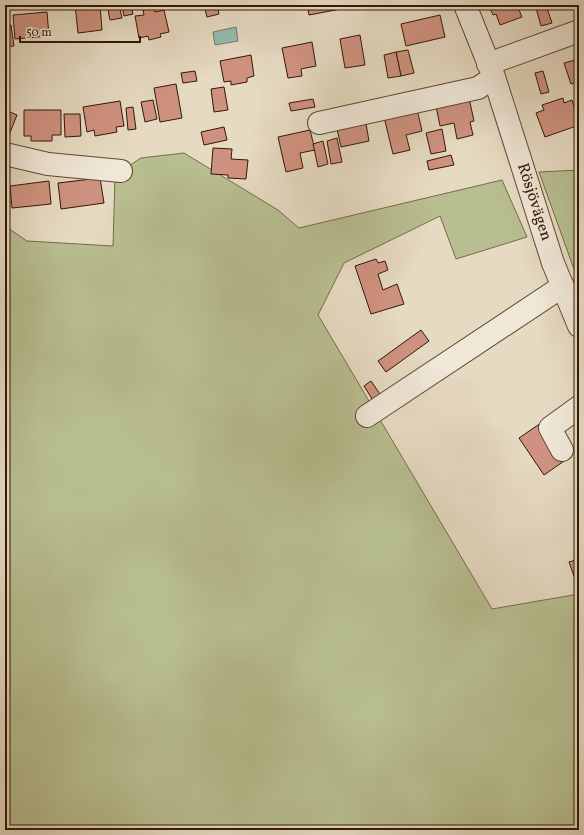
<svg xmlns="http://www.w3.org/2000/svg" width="584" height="835" font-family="Vollkorn,serif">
  <rect width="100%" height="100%" fill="#e6dac2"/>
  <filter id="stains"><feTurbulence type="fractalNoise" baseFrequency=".005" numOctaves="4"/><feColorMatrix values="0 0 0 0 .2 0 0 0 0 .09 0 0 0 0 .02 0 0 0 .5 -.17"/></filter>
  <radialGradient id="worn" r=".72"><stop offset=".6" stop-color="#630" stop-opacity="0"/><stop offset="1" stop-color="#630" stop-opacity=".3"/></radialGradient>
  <g fill="#b8be90" stroke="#766b4a">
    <path d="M184,153l94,57 21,18 203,-48 25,57 -71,22 -16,-43 -96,47 -26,52 174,294 87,-15v236h-574v-604l22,15 86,5 2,-69 6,-6 20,-13z"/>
    <path d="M579,170v113l-40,-111z"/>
  </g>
  <path fill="#97bbaf" stroke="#6f7a6b" d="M236,27l2,14 -23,4 -2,-13z"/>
  <g fill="#cf9280" stroke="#331804">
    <path d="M75,5h25l2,25 -24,3z"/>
    <path d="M107,5h12l3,13 -12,2z"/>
    <path d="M122,5h9l2,9 -9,2z"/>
    <path d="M204,5h35v1l-21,4 1,4 -12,3z"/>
    <path d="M302,5h39v4l-32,6 -2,-10 -4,1z"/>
    <path d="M490,5h27l5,12 -22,8 -4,-11 -3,1 -4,-9z"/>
    <path d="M546,5l6,18 -11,3 -5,-18z"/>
    <path d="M559,5h20v2l-4,2 -1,-4 -13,5z"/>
    <path d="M154,8l1,4 9,-2 5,22 -9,2 1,3 -12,3 -1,-4 -9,2 -4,-22 9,-1 -1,-5z"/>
    <path d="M47,12l2,24 -34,3 -2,-24z"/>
    <path d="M440,15l5,22 -39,9 -5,-22z"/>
    <path d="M11,25l3,21 -9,1v-21z"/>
    <path d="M360,35l5,30 -20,3 -5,-29z"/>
    <path d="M312,42l4,24 -15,3 1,7 -14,2 -6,-30z"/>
    <path d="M408,50l6,23 -13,3 -5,-24z"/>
    <path d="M396,52l5,24 -13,2 -4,-23z"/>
    <path d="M251,55l3,21 -7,2v4l-16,3v-4l-7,1 -4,-21z"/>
    <path d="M579,59v23l-8,2 -7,-21z"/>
    <path d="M195,71l2,10 -14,2 -2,-10z"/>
    <path d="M543,71l6,21 -8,2 -6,-21z"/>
    <path d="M176,84l6,34 -22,4 -6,-34z"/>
    <path d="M224,87l4,23 -14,2 -3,-23z"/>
    <path d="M469,98l5,23 -4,1 3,13 -16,4 -3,-16 -14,3 -4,-20z"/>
    <path d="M563,98l1,5 8,-3 7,21v4l-34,12 -9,-24 8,-3 -2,-5z"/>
    <path d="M313,99l2,8 -24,4 -2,-8z"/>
    <path d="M153,100l4,19 -12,3 -4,-20z"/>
    <path d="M120,101l4,25 -8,1 1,5 -22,4 -1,-6 -7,2 -4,-25z"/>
    <path d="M133,107l3,22 -8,1 -2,-22z"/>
    <path d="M417,109l5,22 -16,4 4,15 -17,4 -9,-37z"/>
    <path d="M5,110l12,5 -8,20 -4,-2z"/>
    <path d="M24,110h37v25h-9v6h-21v-5h-7z"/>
    <path d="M64,114h16l1,22 -16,1z"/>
    <path d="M365,118l4,23 -28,6 -5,-23z"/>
    <path d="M224,127l3,13 -23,5 -3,-13z"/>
    <path d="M442,129l4,22 -15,3 -5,-21z"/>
    <path d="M310,130l5,20 -15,3 3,15 -17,4 -8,-35z"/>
    <path d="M337,138l5,24 -11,2 -4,-23z"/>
    <path d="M323,141l5,23 -10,3 -5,-23z"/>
    <path d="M213,148l19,1 -1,10 17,1 -2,19 -18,-1v-3l-17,-1z"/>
    <path d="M451,155l3,10 -25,5 -2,-9z"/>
    <path d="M100,178l4,25 -43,6 -3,-26z"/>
    <path d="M49,181l2,23 -39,4 -2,-22z"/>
    <path d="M5,192h3l2,11 -5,1z"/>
    <path d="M376,259l2,4 7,-2 3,9 -10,4 5,16 14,-6 7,20 -33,10 -16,-48z"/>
    <path d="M421,330l8,11 -43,31 -8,-11z"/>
    <path d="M371,381l11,16 -8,5 -10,-16z"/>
    <path d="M541,423l26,36 -23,16 -25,-37z"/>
    <path d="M579,559v25l-2,1 -8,-23z"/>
  </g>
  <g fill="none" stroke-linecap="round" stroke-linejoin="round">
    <g stroke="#604834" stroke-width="24">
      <g id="minor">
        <path d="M465,5l29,72 59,186 26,63"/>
        <path d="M488,64l91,-33"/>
        <path d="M319,123l159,-35 16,-11"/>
        <path d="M5,154l43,10 73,7"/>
        <path d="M367,416l196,-130"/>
        <path d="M562,450l-12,-22 29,-21"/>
      </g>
    </g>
    <use href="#minor" stroke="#efe7d7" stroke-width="22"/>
  </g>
  <g text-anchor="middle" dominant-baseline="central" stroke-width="4" stroke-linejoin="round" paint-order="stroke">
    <g font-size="16" fill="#331804" stroke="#efe7d7">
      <text transform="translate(534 202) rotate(72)">Rösjövägen</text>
    </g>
  </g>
  <rect width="584" height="835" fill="none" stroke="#e6dac2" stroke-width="20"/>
  <rect x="6" y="6" width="572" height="823" fill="none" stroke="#331804" stroke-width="2"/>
  <rect x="10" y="10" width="564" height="815" fill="none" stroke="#331804"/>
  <path d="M20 36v6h120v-6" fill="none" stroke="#331804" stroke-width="2"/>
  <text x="26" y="36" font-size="12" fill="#331804" stroke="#efe7d7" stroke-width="3" paint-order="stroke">50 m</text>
  <rect width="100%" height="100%" filter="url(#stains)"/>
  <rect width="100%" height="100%" fill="url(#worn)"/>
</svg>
